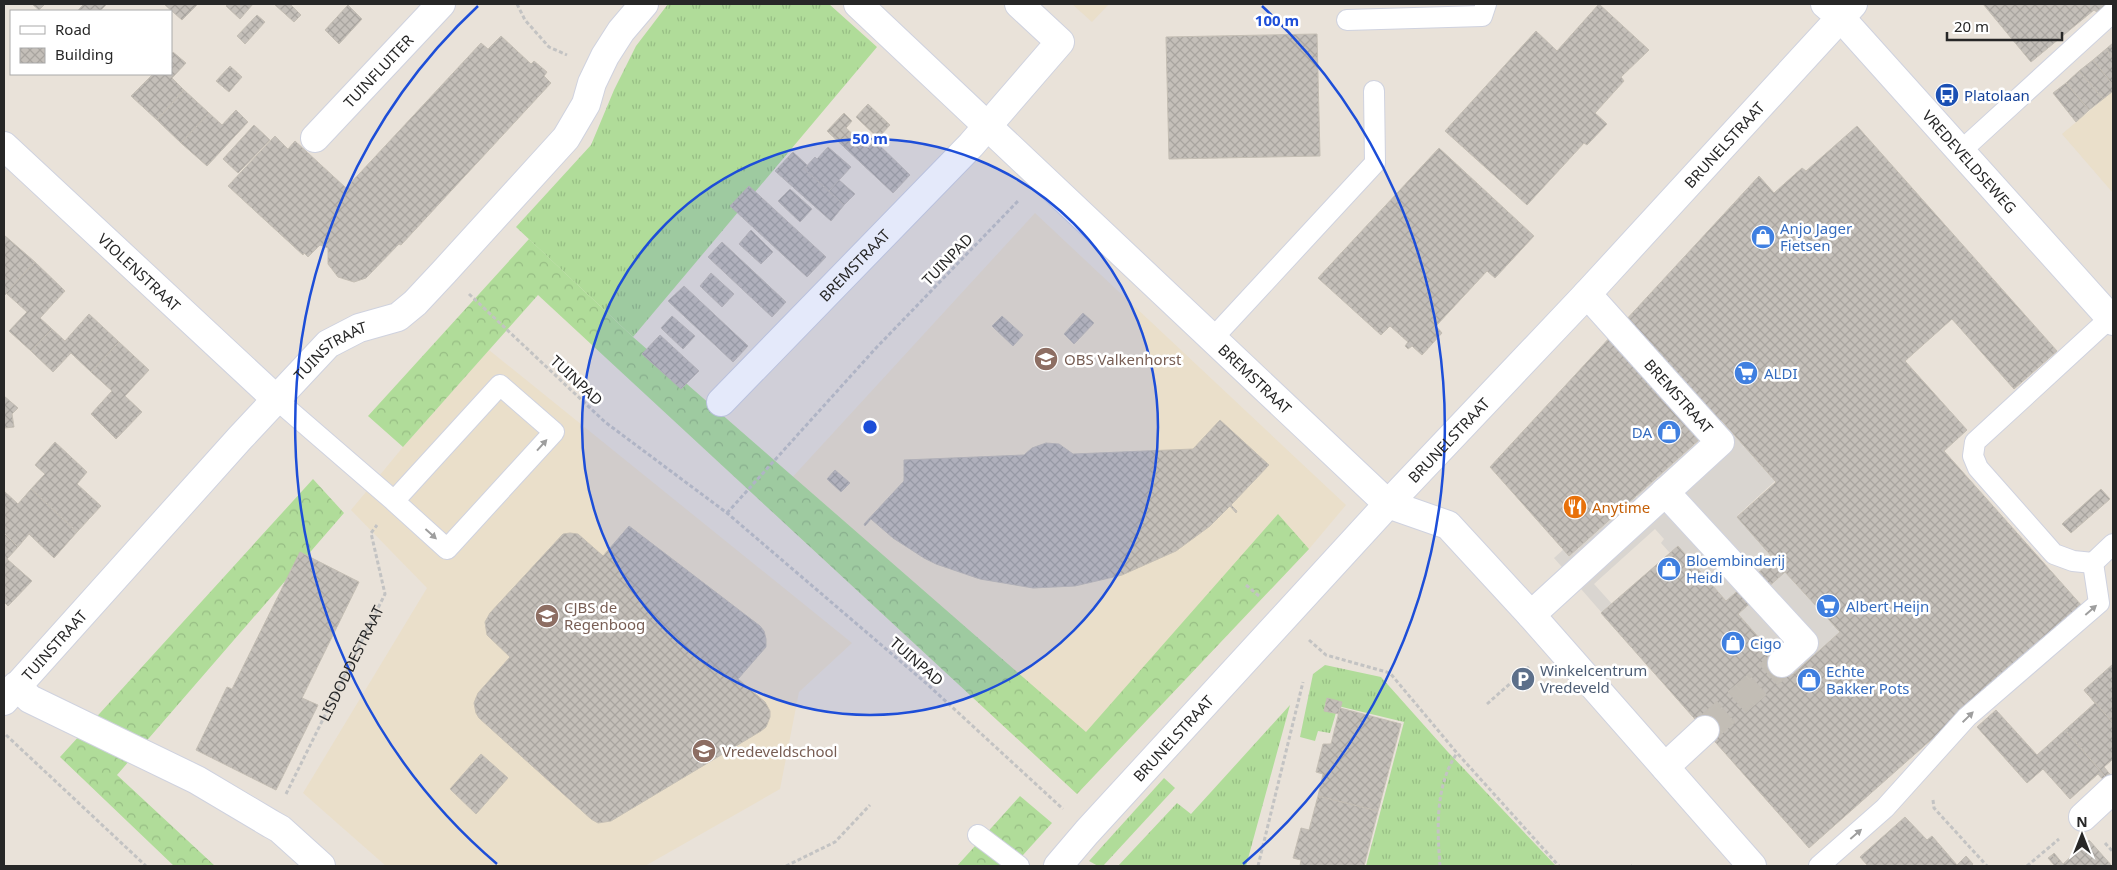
<svg xmlns="http://www.w3.org/2000/svg" width="2117" height="870" font-family="'Noto Sans',sans-serif">
  <defs>
    <pattern id="grass-tufts" width="24" height="20" patternUnits="userSpaceOnUse" patternTransform="scale(1.25)"><rect width="24" height="20" fill="#b0dc99"/><path d="M3 7l-1-3M5 7V3M7 7l1-3M15 17l-1-3M17 17v-4M19 17l1-3" fill="none" stroke="#97bd84"/></pattern>
    <pattern id="forest-crowns" width="20" height="18" patternUnits="userSpaceOnUse" patternTransform="scale(1.25)"><rect width="20" height="18" fill="#b0dc99"/><path d="M2 6a3 3 0 1 1 6 0M12 15a3 3 0 1 1 6 0" fill="none" stroke="#97bd84"/></pattern>
    <pattern id="building-cross-hatch" width="8" height="8" patternUnits="userSpaceOnUse" patternTransform="scale(1.25)"><rect width="8" height="8" fill="#c4bfb9"/><path d="M0 0l8 8M0 8l8-8" fill="none" stroke="#a8a49f"/></pattern>
  </defs>
  <rect width="100%" height="100%" fill="#e9e2d9"/>
  <g fill="#eadfca">
    <path d="M1072,4h37l-17,18z"/>
    <path d="M2113,91v102l-51,-59z"/>
    <path d="M1035,213l311,292 -37,44 -232,245 -311,-288z"/>
    <path d="M489,350l363,293 -53,49 -19,97 -135,77h-259l-83,-73 124,-205 -76,-78 52,-63z"/>
  </g>
  <g fill="url(#grass-tufts)">
    <path d="M668,4h161l48,43 -244,290 -117,-110 75,-82 23,-55 22,-44z"/>
    <path d="M1325,665l56,12 66,74 109,115h-190l38,-144 -66,-16 -8,27 -12,-2 -3,10 -15,-4 13,-63z"/>
    <path d="M1290,705l-44,161h-128l59,-63 14,11z"/>
    <path d="M1164,778l11,10 -72,78h-5l-9,-5z"/>
  </g>
  <g fill="url(#forest-crowns)">
    <path d="M529,239l104,98 453,395 192,-218 31,35 -232,245 -539,-499 -135,152 -35,-31z"/>
    <path d="M313,479l31,34 -227,262 98,91h-41l-114,-109z"/>
    <path d="M1020,796l32,27 -39,43h-56z"/>
  </g>
  <path fill="#d9d5d0" d="M1714,413l61,68 -37,34 104,117 -49,43 -115,-128 -8,6 -9,-10 3,-4 -9,-10 -61,55 18,20 -10,9 -48,-55z"/>
  <g fill="url(#building-cross-hatch)" stroke="#c4beb4" fill-rule="evenodd">
    <path d="M32,4h13l-6,6z"/>
    <path d="M84,4h23l-7,7h-23z"/>
    <path d="M164,4h34l-16,16z"/>
    <path d="M228,4h25l-13,15 -14,-13z"/>
    <path d="M274,4h16l11,11 -7,7z"/>
    <path d="M1599,4l50,46 -28,27 3,4 -29,32 12,11 -20,21 -3,-2 -57,62 -82,-74 91,-100 21,20z"/>
    <path d="M1983,4h124l-10,8 -3,-2 -63,52z"/>
    <path d="M348,5l14,14 -23,25 -14,-14z"/>
    <path d="M257,15l8,7 -20,22 -8,-8z"/>
    <path d="M1317,34l3,122 -151,3 -3,-122z"/>
    <path d="M501,36l30,28 3,-3 13,11 -3,4 7,7 -150,162 -2,-1 -33,34 -12,4 -16,-5 -10,-13v-16l-8,-3 -12,12 -4,-4 -1,2 -75,-69 47,-50 13,13 7,-8 51,47 135,-145 7,6z"/>
    <path d="M2113,43v15l-7,-9z"/>
    <path d="M2106,49l7,9v27l-20,-25z"/>
    <path d="M173,52l13,11 -14,15 12,12 -27,30 -26,-24 22,-22h18v-20z"/>
    <path d="M2093,60l20,25v6l-10,8 -24,-28z"/>
    <path d="M230,66l12,11 -13,15 -13,-11z"/>
    <path d="M2079,71l24,28 -14,11 -23,-27z"/>
    <path d="M2066,83l23,27 -13,12 -23,-29z"/>
    <path d="M184,90l25,23 -28,30 -24,-23z"/>
    <path d="M868,104l22,21 -12,13 -22,-21z"/>
    <path d="M236,110l12,12 -41,44 -26,-23 28,-30 13,12z"/>
    <path d="M844,113l8,8 -6,7 22,20 7,-7 35,34 -17,18 -66,-62z"/>
    <path d="M254,125l16,15 -32,33 -15,-14z"/>
    <path d="M1857,126l200,225 -43,38 -62,-70 -47,42 62,69 -23,21 138,155 -273,242 -208,-235 77,-67 48,55 48,-42 -37,-42 39,-35 -55,-62 -152,136 -79,-89 269,-291 15,17 28,-25 4,3zM1785,572l55,60 -48,43 -54,-61z"/>
    <path d="M828,147l23,20 -22,24 -25,-22 11,-12 2,2z"/>
    <path d="M1439,148l95,88 -39,42 -8,-7 -51,55 6,7 -20,22 -10,-9 -4,3 -3,-3 3,-4 -18,-16 -9,9 -63,-57z"/>
    <path d="M793,152l14,13 -3,4 40,36 -13,16 -56,-50z"/>
    <path d="M839,180l16,14 -11,11 -15,-14z"/>
    <path d="M749,186l77,71 -19,20 -77,-71z"/>
    <path d="M790,189l22,20 -12,13 -22,-21z"/>
    <path d="M751,230l22,22 -12,12 -22,-20z"/>
    <path d="M4,235l31,27 -31,34z"/>
    <path d="M722,242l64,60 -14,15 -64,-60z"/>
    <path d="M35,262l30,29 -25,27 12,11 -21,22 -22,-20 18,-19 -21,-19z"/>
    <path d="M711,273l23,21 -12,13 -22,-21z"/>
    <path d="M684,286l64,60 -15,16 -65,-61z"/>
    <path d="M1083,313l11,10 -20,21 -10,-10z"/>
    <path d="M89,314l30,28 -28,30 -20,-19 -18,19 -22,-21 21,-22 13,12z"/>
    <path d="M672,316l23,20 -12,13 -22,-21z"/>
    <path d="M1002,316l21,19 -10,11 -21,-20z"/>
    <path d="M660,335l39,36 -18,18 -39,-35z"/>
    <path d="M119,342l30,28 -24,26 17,16 -26,27 -25,-25 21,-23 -21,-19z"/>
    <path d="M4,396l14,12 -6,6 2,13 -10,1z"/>
    <path d="M1220,420l49,45 -38,40 6,6 -1,2 -6,-7 -20,20 -34,25 -54,24 -47,11 -42,2 -53,-9 -44,-15 -12,-6 -31,-20 -22,-19 -6,7 -1,-2 40,-43v-21l120,-5 8,-7 14,-5 13,1 14,10 120,-5z"/>
    <path d="M55,442l32,30 -10,12 24,22 -24,26 -46,-43 14,-15 -10,-9z"/>
    <path d="M835,470l15,13 -9,9 -14,-13z"/>
    <path d="M31,489l46,43 -23,26 -25,-24 -11,13 -14,-14v-42l14,13z"/>
    <path d="M2101,489l9,10 -39,34 -9,-9z"/>
    <path d="M629,526l131,100 4,5 2,8v8l-28,32 27,23 5,9v6l-4,10 -5,4 -150,90 -13,2 -7,-4 -112,-101 -3,-5 -2,-10 4,-10 32,-36 -23,-22 -2,-13 5,-9 73,-79 7,-1 8,1 25,22z"/>
    <path d="M4,533l14,14 -11,12 25,22 -24,25 -4,-4z"/>
    <path d="M300,552l59,30 -57,116 16,7 -42,85 -80,-40 31,-63 5,2z"/>
    <path d="M2113,664v59l-29,-33z"/>
    <path d="M2084,690l29,33v36l-9,8 9,11 -3,4 -45,-52 30,-27z"/>
    <path d="M1327,698l15,4 -3,12 -15,-3z"/>
    <path d="M1340,708l61,16 -23,87 -60,-15 5,-22 -7,-2 7,-28h8z"/>
    <path d="M1996,710l41,45 28,-25 45,52 -3,2 -9,-10 -28,25 -27,-30 -16,14 -50,-56z"/>
    <path d="M481,754l27,24 -32,36 -26,-25z"/>
    <path d="M1318,796l60,15 -14,55h-64l1,-6 -8,-2 8,-30 8,2z"/>
    <path d="M1905,817l22,23 5,-4 25,29 9,-9 7,8 -2,2h-103l-8,-9z"/>
    <path d="M2089,840l23,26h-51l-9,-11 2,-2 9,11z"/>
    <path d="M2052,855l9,11h-6l-7,-8z"/>
  </g>
  <g fill="none" stroke-linecap="round" stroke-linejoin="round">
    <path stroke="#c2bdb5" stroke-width="28" stroke-dasharray="28 14" stroke-linecap="butt" d="M1705,730l77,-67"/>
    <g stroke="#cfd2df" stroke-width="22">
      <g id="lane">
        <path d="M1347,20l135,-4 4,-12"/>
        <path d="M1962,150l151,-138"/>
        <path d="M2110,318l-135,124 -2,14 5,12 76,86 19,7 20,2 20,-19"/>
        <path d="M1213,338l162,-175 -1,-72"/>
        <path d="M276,399l118,102 106,-116 54,47 -107,117 -53,-48"/>
        <path d="M978,835l41,31"/>
        <path d="M1819,866l66,-58 82,-91 132,-114 -6,-40"/>
      </g>
    </g>
    <g stroke="#cfd2df" stroke-width="30">
      <g id="street">
        <path id="s2" d="M858,4l530,500 60,21 83,90 221,251"/>
        <path id="s3" d="M1825,4l15,13 273,304"/>
        <path id="s4" d="M315,138l126,-134"/>
        <path id="s5" d="M4,146l272,253"/>
        <path id="s6" d="M721,402l250,-257 89,-103 -41,-38"/>
        <path d="M1665,492l139,151 -22,20"/>
        <path d="M1531,615l189,-173 -133,-148"/>
        <path d="M16,686l14,13 167,81 74,44 9,5 41,37"/>
        <path id="s7" d="M4,701l236,-263 88,-94 31,-16 39,-11 17,-14 29,-31 122,-134 20,-34 6,-21 13,-27 16,-25 23,-27"/>
        <path d="M1665,767l40,-37"/>
        <path d="M2083,817l30,-28"/>
        <path id="s8" d="M1058,866l29,-34 301,-328 199,-210 266,-290"/>
      </g>
    </g>
    <g stroke="#c3c3c3" stroke-width="3" stroke-dasharray="4 2.5" stroke-linecap="butt">
      <path d="M517,4l8,16 24,27 18,8"/>
      <path d="M469,294l136,128 122,91 200,171 136,125"/>
      <path d="M727,513l149,-165 142,-147"/>
      <path d="M1246,585l13,11"/>
      <path d="M1309,640l17,15 64,18 67,80 102,113"/>
      <path d="M1487,704l43,-38"/>
      <path d="M6,735l140,131"/>
      <path id="s1" d="M286,794l99,-200 -14,-61 6,-8"/>
      <path d="M1933,800l1,8 53,58"/>
      <path d="M2105,843l8,9"/>
      <path d="M786,866l49,-24 35,-37"/>
      <path d="M1258,866l45,-184"/>
      <path d="M1440,866c-3,-38 -5,-80 17,-113"/>
      <path d="M1631,866h1"/>
      <path d="M2027,866l32,-27"/>
    </g>
    <use href="#lane" stroke="#fff" stroke-width="20"/>
    <use href="#street" stroke="#fff" stroke-width="28"/>
  </g>
  <defs><path id="oneway-solid" d="M-6-.8H1V-3.2L6.5 0L1 3.2V.8H-6Z" transform="scale(1.25)"/></defs>
  <g fill="#9e9e9e">
    <use href="#oneway-solid" transform="translate(542 445) rotate(-48)"/>
    <use href="#oneway-solid" transform="translate(431 534) rotate(42)"/>
    <use href="#oneway-solid" transform="translate(2091 610) rotate(-41)"/>
    <use href="#oneway-solid" transform="translate(1968 717) rotate(-44)"/>
    <use href="#oneway-solid" transform="translate(1856 834) rotate(-41)"/>
  </g>
  <circle cx="870" cy="427" r="288" fill="#1d4ed8" fill-opacity=".12"/>
  <g fill="none" stroke="#1d4ed8" stroke-width="2.5">
    <circle cx="870" cy="427" r="288"/>
    <path d="M497 864A575 575 0 0 1 478 6M1262 6A575 575 0 0 1 1243 864"/>
  </g>
  <defs>
    <g id="bus-disc" transform="scale(1.25)"><circle r="9.5" fill="#1a4fb4" stroke="#fff"/><path d="M-5-6H5V4H4V6H2V4H-2V6H-4V4H-5ZM-3.5-4V0h7V-4ZM-3.5 1.2v1.5H-2V1.2ZM2 1.2v1.5H3.5V1.2Z" fill="#fff"/></g>
    <g id="shop-disc" transform="scale(1.25)"><circle r="9.5" fill="#3f7fe0" stroke="#fff"/><path d="M-5-2.5h2.3a2.7 3.5 0 0 1 5.4 0H5L5.5 6h-11ZM-1.5-2.5h3a1.5 2.3 0 0 0-3 0Z" fill="#fff"/></g>
    <g id="school-disc" transform="scale(1.25)"><circle r="9.5" fill="#8d6e63" stroke="#fff"/><path d="M0-5L7-2L0 1L-7-2ZM-4 1L0 2.5L4 1V4Q0 6-4 4Z" fill="#fff"/></g>
    <g id="supermarket-disc" transform="scale(1.25)"><circle r="9.5" fill="#3f7fe0" stroke="#fff"/><path d="M-6-5.5h2.5l.6 2H6L4.5 2H-2.5L-4.4-4H-6ZM-1.5 3.2a1.3 1.3 0 1 0 .1 0ZM3 3.2a1.3 1.3 0 1 0 .1 0Z" fill="#fff"/></g>
    <g id="restaurant-disc" transform="scale(1.25)"><circle r="9.5" fill="#e8710a" stroke="#fff"/><path d="M-5-6h1v4h1v-4h1v4h1v-4h1v5L-1.5 .5V6h-2V.5L-5-1ZM5-6V6H3V1.5H1.5Q1.5-4 5-6Z" fill="#fff"/></g>
    <g id="parking-disc" transform="scale(1.25)"><circle r="9.5" fill="#5c6f8a" stroke="#fff"/><path d="M-3.5-5.5H1a3.5 3.5 0 0 1 0 7H-1V5.5H-3.5ZM-1-3.4V-.6H.8a1.4 1.4 0 0 0 0-2.8Z" fill="#fff"/></g>
  </defs>
  <g fill-rule="evenodd">
    <use href="#bus-disc" x="1947" y="95"/>
    <use href="#shop-disc" x="1763" y="237"/>
    <use href="#school-disc" x="1046" y="359"/>
    <use href="#supermarket-disc" x="1746" y="373"/>
    <use href="#shop-disc" x="1669" y="432"/>
    <use href="#restaurant-disc" x="1575" y="507"/>
    <use href="#shop-disc" x="1669" y="569"/>
    <use href="#supermarket-disc" x="1828" y="606"/>
    <use href="#school-disc" x="547" y="616"/>
    <use href="#shop-disc" x="1733" y="643"/>
    <use href="#parking-disc" x="1523" y="679"/>
    <use href="#shop-disc" x="1809" y="680"/>
    <use href="#school-disc" x="704" y="751"/>
  </g>
  <g text-anchor="middle" dominant-baseline="central" stroke-width="5" stroke-linejoin="round" paint-order="stroke">
    <g font-size="15" fill="#272727" stroke="#fff">
      <text stroke="none"><textPath href="#s4" startOffset="92">TUINFLUITER</textPath></text>
      <text stroke="none"><textPath href="#s8" startOffset="982">BRUNELSTRAAT</textPath></text>
      <text stroke="none"><textPath href="#s3" startOffset="214">VREDEVELDSEWEG</textPath></text>
      <text transform="translate(947 259) rotate(-46)">TUINPAD</text>
      <text stroke="none"><textPath href="#s6" startOffset="191">BREMSTRAAT</textPath></text>
      <text stroke="none"><textPath href="#s5" startOffset="185">VIOLENSTRAAT</textPath></text>
      <text stroke="none"><textPath href="#s7" startOffset="480">TUINSTRAAT</textPath></text>
      <text stroke="none"><textPath href="#s2" startOffset="546">BREMSTRAAT</textPath></text>
      <text transform="translate(577 380) rotate(43)">TUINPAD</text>
      <text transform="translate(1679 396) rotate(48)">BREMSTRAAT</text>
      <text stroke="none"><textPath href="#s8" startOffset="578">BRUNELSTRAAT</textPath></text>
      <text stroke="none"><textPath href="#s7" startOffset="75">TUINSTRAAT</textPath></text>
      <text transform="translate(917 661) rotate(41)">TUINPAD</text>
      <text stroke="none"><textPath href="#s1" startOffset="146">LISDODDESTRAAT</textPath></text>
      <text stroke="none"><textPath href="#s8" startOffset="172">BRUNELSTRAAT</textPath></text>
    </g>
    <g font-size="15" fill="#164399" stroke="#fff" text-anchor="start">
      <text x="1964" y="95">Platolaan</text>
    </g>
    <g font-size="15" fill="#366cbe" stroke="#fff" text-anchor="start">
      <text x="1780" y="228">Anjo Jager<tspan x="1780" dy="17">Fietsen</tspan></text>
      <text x="1764" y="373">ALDI</text>
      <text x="1652" y="432" text-anchor="end">DA</text>
      <text x="1686" y="560">Bloembinderij<tspan x="1686" dy="17">Heidi</tspan></text>
      <text x="1846" y="606">Albert Heijn</text>
      <text x="1750" y="643">Cigo</text>
      <text x="1826" y="671">Echte<tspan x="1826" dy="17">Bakker Pots</tspan></text>
    </g>
    <g font-size="15" fill="#785e54" stroke="#fff" text-anchor="start">
      <text x="1064" y="359">OBS Valkenhorst</text>
      <text x="564" y="607">CJBS de<tspan x="564" dy="17">Regenboog</tspan></text>
      <text x="722" y="751">Vredeveldschool</text>
    </g>
    <g font-size="15" fill="#c56008" stroke="#fff" text-anchor="start">
      <text x="1592" y="507">Anytime</text>
    </g>
    <g font-size="15" fill="#4e5e75" stroke="#fff" text-anchor="start">
      <text x="1540" y="670">Winkelcentrum<tspan x="1540" dy="17">Vredeveld</tspan></text>
    </g>
  </g>
  <circle cx="870" cy="427" r="8" fill="#1d4ed8" stroke="#fff" stroke-width="2.5"/>
  <g font-size="15" text-anchor="middle" font-weight="bold" fill="#1d4ed8" stroke="#fff" stroke-width="5" stroke-linejoin="round" paint-order="stroke">
    <text x="1277" y="26">100 m</text>
    <text x="870" y="144">50 m</text>
  </g>
  <rect width="2117" height="870" fill="none" stroke="#272727" stroke-width="10"/>
  <rect x="10" y="10" width="162" height="65" fill="#ffffff" stroke="#a9a9a9"/>
  <rect x="20" y="26" width="25" height="8" fill="#ffffff" stroke="#a9a9a9"/>
  <text x="55" y="35" font-size="15" fill="#272727">Road</text>
  <rect x="20" y="48" width="25" height="15" fill="url(#building-cross-hatch)" stroke="#a9a9a9"/>
  <text x="55" y="60" font-size="15" fill="#272727">Building</text>
  <g transform="translate(2082 835)" stroke="#ffffff" stroke-width="4" paint-order="stroke">
  <path d="M0-4L9 19L0 12L-9 19Z" fill="#272727"/>
  <text y="-8" font-size="14" font-weight="bold" text-anchor="middle" fill="#272727">N</text>
  </g>
  <path d="M1947 32v8h115v-8" fill="none" stroke="#272727" stroke-width="2.5"/>
  <text x="1954" y="32" font-size="15" fill="#272727" stroke="#ffffff" stroke-width="4" paint-order="stroke">20 m</text>
</svg>
